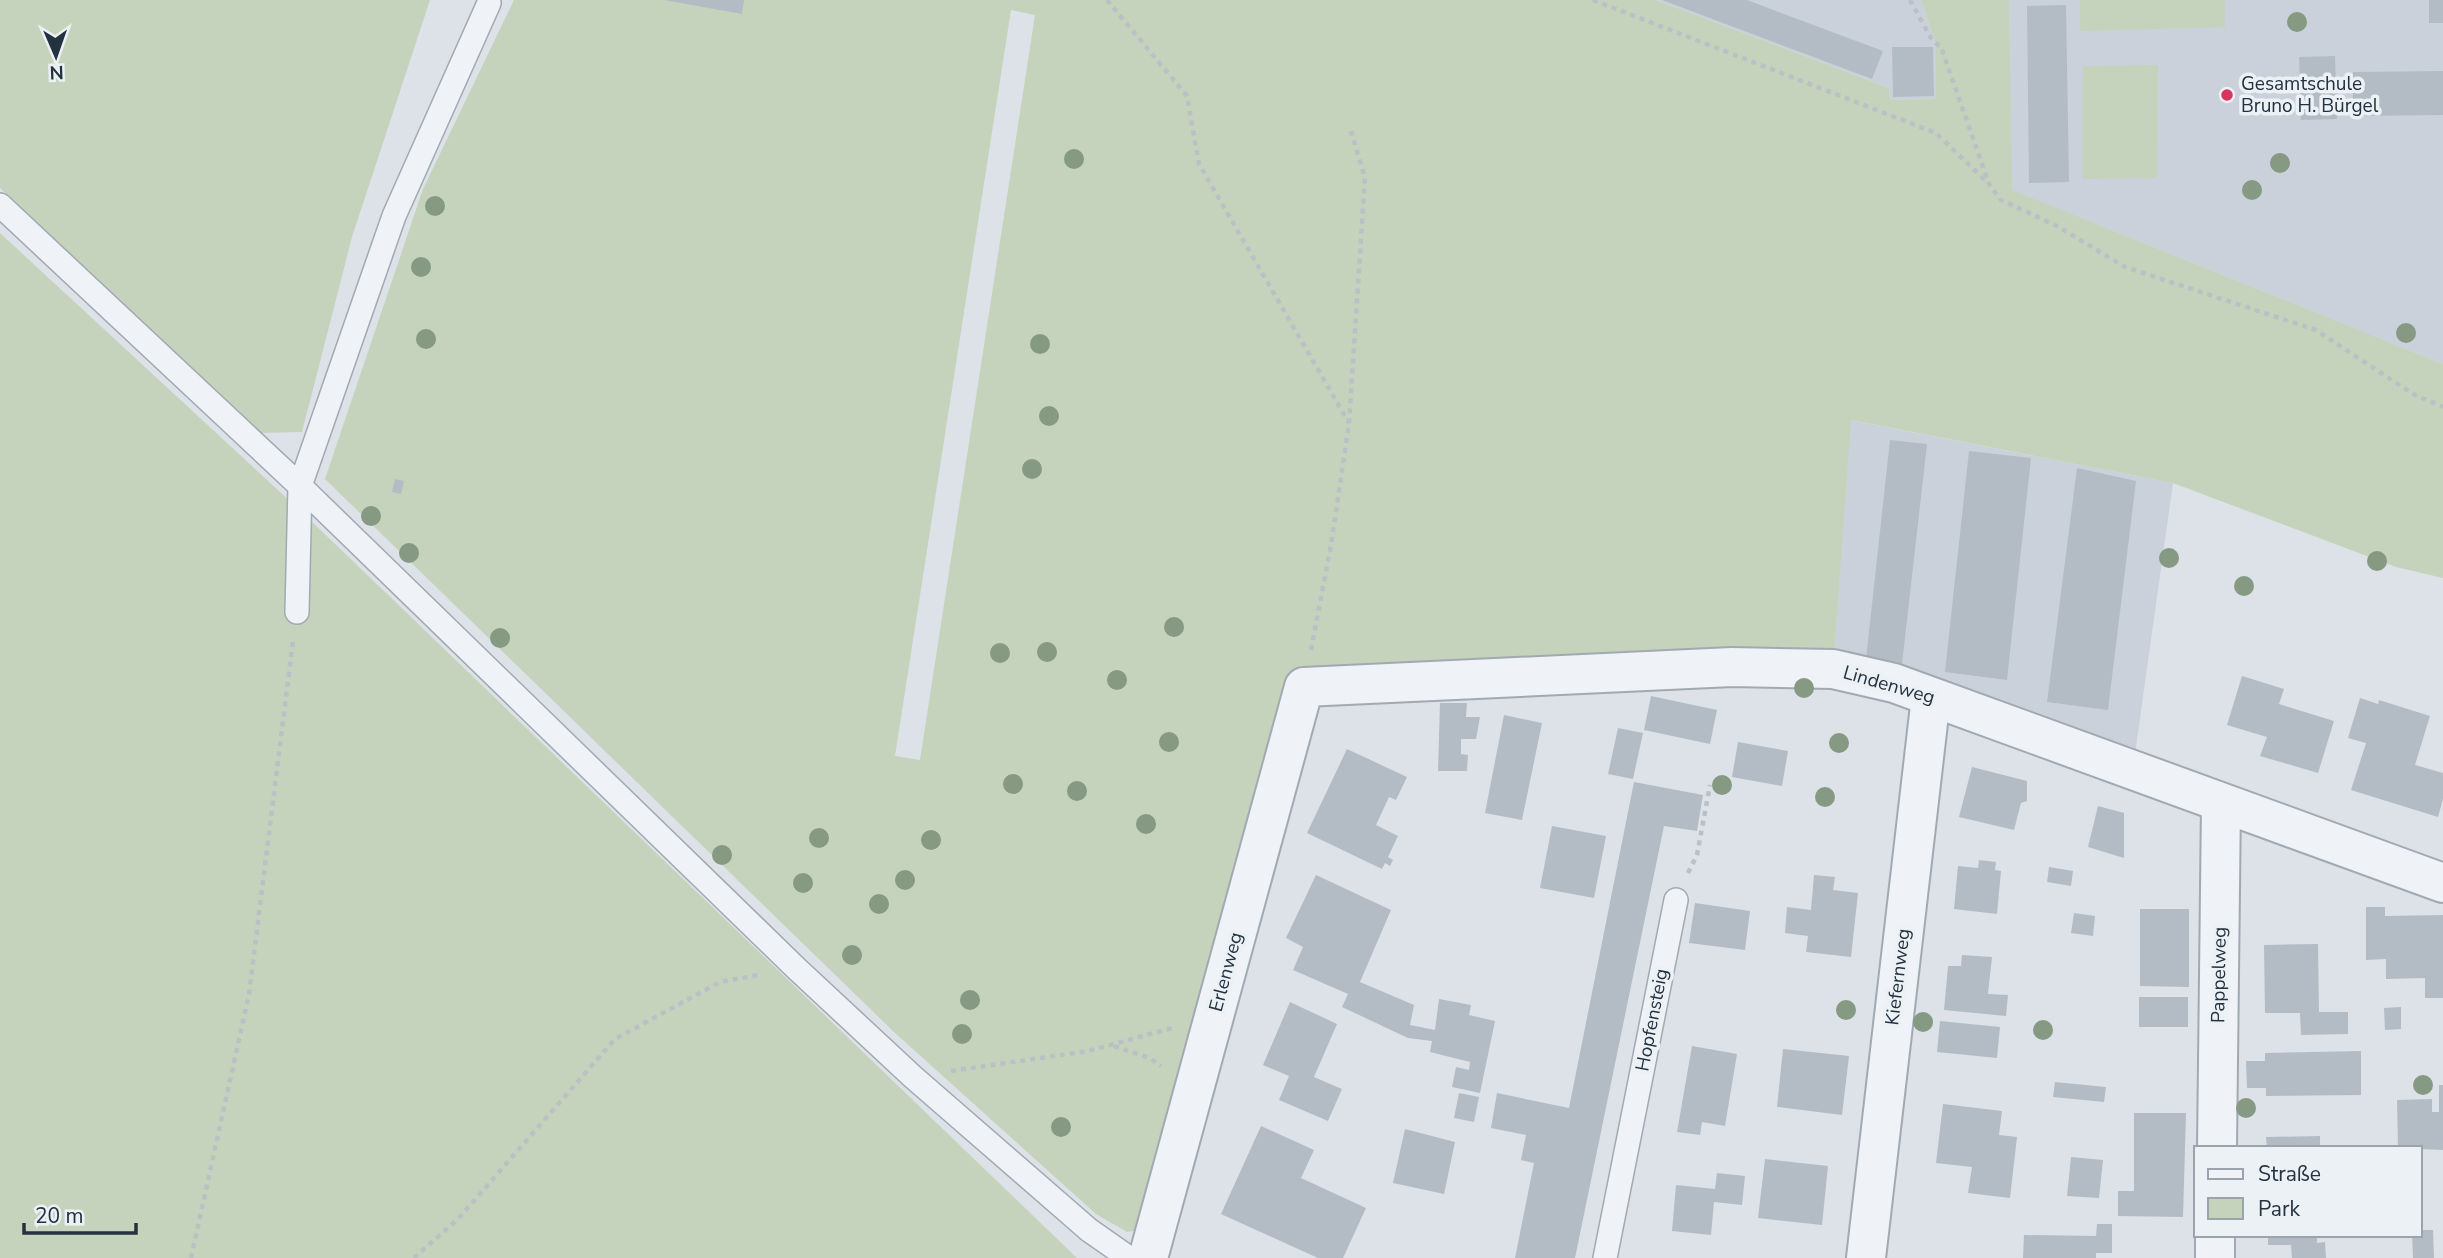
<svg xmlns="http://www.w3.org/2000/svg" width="2443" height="1258" font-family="'Nunito Sans',sans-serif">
  <rect width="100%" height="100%" fill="#dce2e8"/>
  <g fill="#cad1da">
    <path d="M1656,0h265l15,44v55l-46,1 -1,-12z"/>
    <path d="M2009,0h434v364l-432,-174z"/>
    <path d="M1850,420l323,63 -39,278 -300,-102z"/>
  </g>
  <g fill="#c5d3bc" fill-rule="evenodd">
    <path d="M0,0h430l-78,237 -50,195 -44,1 -258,-245z"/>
    <path d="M514,0h1142l233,88 1,12 46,-1v-55l-15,-44h88l3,190 431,174v214l-47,-11 -223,-84 -322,-63 -17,239 -509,15 -186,556 -12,2 -31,-18 -202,-182 -569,-553 98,-290zM1011,10l24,5 -115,745 -25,-4z"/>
    <path d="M2080,0h145v27l-145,4z"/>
    <path d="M2158,65l-1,113 -74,1v-113z"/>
    <path d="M0,233l307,284 770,741h-1077z"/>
  </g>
  <g fill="#b3bcc5">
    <path d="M664,0h80l-2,14z"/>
    <path d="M1662,0h85l136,51 -11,28z"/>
    <rect x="2429" y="0" width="14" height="23"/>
    <path d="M2066,5l3,177 -40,1 -2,-177z"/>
    <path d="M1892,47h41l1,49 -41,1z"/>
    <path d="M2335,56l2,63 -36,1 -2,-63z"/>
    <path d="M2443,71v44l-90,1v-44z"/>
    <path d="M1890,440l37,4 -25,220 -36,-5z"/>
    <path d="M1969,451l62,7 -24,222 -62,-8z"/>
    <path d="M2077,468l59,13 -28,229 -61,-8z"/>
    <path d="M395,479l9,2 -3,13 -9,-2z"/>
    <path d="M2242,676l42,13 -5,15 55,17 -16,52 -58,-17 7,-19 -40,-12z"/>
    <path d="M1651,696l66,14 -7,34 -66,-14z"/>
    <path d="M2360,698l18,6 1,-4 51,16 -15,49 28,8v26l-5,18 -87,-27 15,-47 -18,-5z"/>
    <path d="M1440,703h27l-1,14h14l-4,22h-15v15l7,1 -1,16h-29z"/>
    <path d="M1504,715l38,8 -20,97 -37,-7z"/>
    <path d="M1618,728l25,5 -10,46 -25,-5z"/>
    <path d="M1738,742l50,9 -6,35 -50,-9z"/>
    <path d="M1347,749l60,28 -11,23 -7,-3 -13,28 22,11 -10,21 5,3 -3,6 -5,-3 -3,6 -75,-36z"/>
    <path d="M1972,767l55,14v20l-6,2 -7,27 -55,-13z"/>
    <path d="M1634,782l69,13 -6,36 -33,-5 -89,432h-60l19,-95 -13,-3 5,-25 -35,-7 6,-35 72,15z"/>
    <path d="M2098,806l26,7v45l-36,-11z"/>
    <path d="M1552,826l54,10 -12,62 -54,-10z"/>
    <path d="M1979,860l17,2 -1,8 6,1 -4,43 -43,-5 4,-43 20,2z"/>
    <path d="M2049,867l24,4 -2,15 -24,-4z"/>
    <path d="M1316,875l75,35 -31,72 54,23 -4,20 25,5 4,-31 32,6 -2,10 26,6 -15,72 -28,-6 4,-20 13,3 1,-8 -40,-10 2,-11 -24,-3 -66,-31 6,-13 -55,-24 10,-23 -17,-9z"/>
    <path d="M1814,875l21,2 -2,13 25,3 -7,64 -45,-5 2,-16 -23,-3 2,-26 24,3z"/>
    <path d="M1695,903l55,8 -5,39 -56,-7z"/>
    <path d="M2366,907h19v9l58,-1v83h-18v-20l-39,1v-20l-20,1z"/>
    <path d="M2140,909h49v78l-49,-1z"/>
    <path d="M2074,913l21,3 -2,20 -22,-3z"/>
    <path d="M2318,944l1,68h29v22l-47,1 -1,-22h-35l-1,-68z"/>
    <path d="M1962,955l30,2 -4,37 20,1 -2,21 -62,-6 4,-44h13z"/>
    <rect x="2139" y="997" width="49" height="30"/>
    <path d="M1290,1002l47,22 -23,53 28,12 -14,32 -49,-21 10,-24 -26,-11z"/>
    <path d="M2401,1007v22l-16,1 -1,-22z"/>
    <path d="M1940,1021l60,6 -3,31 -60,-6z"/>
    <path d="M1692,1046l45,8 -12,72 -23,-4 -2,13 -23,-3z"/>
    <path d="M1783,1049l66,7 -7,59 -65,-8z"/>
    <path d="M2361,1051v44l-95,1v-8h-19l-1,-27h19v-8z"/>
    <path d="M2055,1082l51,5 -2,15 -51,-5z"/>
    <path d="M2439,1085h4v65l-45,-2 -1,-48 35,-1v13h7z"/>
    <path d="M1459,1093l20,4 -5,25 -20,-4z"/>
    <path d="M1943,1104l59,7 -3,24 18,2 -7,61 -42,-5 4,-26 -36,-4z"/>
    <path d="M2134,1113h52l-3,104 -65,-1v-25h16z"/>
    <path d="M1261,1126l53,24 -13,28 65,30 -23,50h-25l-97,-44z"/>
    <path d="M1405,1129l50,13 -11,52 -51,-11z"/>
    <path d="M2320,1136v12h-53l-1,-11z"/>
    <path d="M2071,1157l32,3 -4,38 -32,-2z"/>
    <path d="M1765,1159l63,7 -6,59 -64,-7z"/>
    <path d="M1717,1173l28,3 -3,29 -28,-3 -3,33 -39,-4 4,-46 39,4z"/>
    <path d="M2097,1224h15v29h-16v5h-73l1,-23 72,1z"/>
    <path d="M2420,1230h13l1,28h-21l-1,-23h8z"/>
    <path d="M2268,1235h49v8l8,-1 1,16h-34l-1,-13h-23z"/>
  </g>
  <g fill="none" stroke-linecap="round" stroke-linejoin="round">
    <g stroke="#a1a9b2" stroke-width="26">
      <g id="lane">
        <path d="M0,205l300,281 497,483 116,108 176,153 40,28"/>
        <path d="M297,612l3,-126 94,-270 95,-213"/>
        <path d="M1605,1258l71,-358"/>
      </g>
    </g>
    <g stroke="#a1a9b2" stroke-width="42">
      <g id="street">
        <path d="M2217,1148l4,-345"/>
        <path d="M1148,1258l156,-571 428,-20 101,2 61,14 549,200"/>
        <path d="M1866,1258l65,-561"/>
        <path d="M2215,1258v-23"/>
      </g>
    </g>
    <g stroke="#bac0c6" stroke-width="4.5" stroke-dasharray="5 5" stroke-linecap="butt">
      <path d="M1107,0l80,96 12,68 150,259"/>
      <path d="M1593,0l343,133 52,50"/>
      <path d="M1910,0l22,40 9,7 48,137 12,16 56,26 68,41 191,63 97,64 30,13"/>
      <path d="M1311,650l20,-105 18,-122 16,-245 -14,-47"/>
      <path d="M1688,873l9,-18 13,-70"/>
      <path d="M1114,1046l36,12 11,8"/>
      <path d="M951,1071l137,-20 84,-23"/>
      <path d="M191,1258l58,-264 44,-353"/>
      <path d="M414,1258l44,-39 157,-180 105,-57 38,-7"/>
    </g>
    <use href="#lane" stroke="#eff2f6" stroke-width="23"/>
    <use href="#street" stroke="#eff2f6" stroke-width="38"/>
  </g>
  <g fill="#859983">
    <circle cx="2297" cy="22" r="10"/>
    <circle cx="1074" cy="159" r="10"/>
    <circle cx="2280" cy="163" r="10"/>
    <circle cx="2252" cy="190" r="10"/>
    <circle cx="435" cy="206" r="10"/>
    <circle cx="421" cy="267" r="10"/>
    <circle cx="2406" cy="333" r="10"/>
    <circle cx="426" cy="339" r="10"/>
    <circle cx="1040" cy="344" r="10"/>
    <circle cx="1049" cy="416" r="10"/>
    <circle cx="1032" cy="469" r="10"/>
    <circle cx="371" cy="516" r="10"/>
    <circle cx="409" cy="553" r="10"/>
    <circle cx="2169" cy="558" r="10"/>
    <circle cx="2377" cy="561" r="10"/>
    <circle cx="2244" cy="586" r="10"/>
    <circle cx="1174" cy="627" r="10"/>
    <circle cx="500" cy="638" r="10"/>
    <circle cx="1047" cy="652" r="10"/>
    <circle cx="1000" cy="653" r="10"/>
    <circle cx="1117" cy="680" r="10"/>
    <circle cx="1804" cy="688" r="10"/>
    <circle cx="1169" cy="742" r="10"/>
    <circle cx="1839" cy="743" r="10"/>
    <circle cx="1013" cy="784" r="10"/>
    <circle cx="1722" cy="785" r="10"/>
    <circle cx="1077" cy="791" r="10"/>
    <circle cx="1825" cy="797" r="10"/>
    <circle cx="1146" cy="824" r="10"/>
    <circle cx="819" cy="838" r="10"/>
    <circle cx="931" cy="840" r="10"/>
    <circle cx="722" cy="855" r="10"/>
    <circle cx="905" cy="880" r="10"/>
    <circle cx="803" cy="883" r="10"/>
    <circle cx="879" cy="904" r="10"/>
    <circle cx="852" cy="955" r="10"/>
    <circle cx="970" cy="1000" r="10"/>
    <circle cx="1846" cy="1010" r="10"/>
    <circle cx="1923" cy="1022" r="10"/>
    <circle cx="2043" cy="1030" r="10"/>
    <circle cx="962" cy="1034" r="10"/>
    <circle cx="2423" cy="1085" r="10"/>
    <circle cx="2246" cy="1108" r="10"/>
    <circle cx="1061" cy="1127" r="10"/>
  </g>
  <circle fill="#db3360" stroke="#ebf1f5" stroke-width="2.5" cx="2227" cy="95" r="7"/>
  <g text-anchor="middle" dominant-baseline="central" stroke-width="7" stroke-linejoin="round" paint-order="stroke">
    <g font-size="19" fill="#24313f" stroke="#ebf1f5" text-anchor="start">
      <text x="2241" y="84">Gesamtschule<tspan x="2241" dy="22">Bruno H. Bürgel</tspan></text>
    </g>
    <g font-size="19" fill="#24313f" stroke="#ebf1f5">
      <text transform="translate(1889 685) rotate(16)">Lindenweg</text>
      <text transform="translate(1226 972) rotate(-75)">Erlenweg</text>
      <text transform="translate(2219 975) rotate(-89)">Pappelweg</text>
      <text transform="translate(1898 977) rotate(-83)">Kiefernweg</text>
      <text transform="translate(1652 1020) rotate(-79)">Hopfensteig</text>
    </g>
  </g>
  <rect x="2194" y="1146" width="228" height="91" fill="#ebf1f5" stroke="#9ba4ac" stroke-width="2"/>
  <rect x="2208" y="1169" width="35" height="10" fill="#eff2f6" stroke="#9ba4ac" stroke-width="2"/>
  <text x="2258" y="1181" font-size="21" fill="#24313f">Straße</text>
  <rect x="2208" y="1198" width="35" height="21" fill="#c5d3bc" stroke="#9ba4ac" stroke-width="2"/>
  <text x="2258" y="1216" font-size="21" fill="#24313f">Park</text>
  <g transform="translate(56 56) rotate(178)" stroke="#ebf1f5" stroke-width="5" paint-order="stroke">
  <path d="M0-5L12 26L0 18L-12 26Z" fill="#24313f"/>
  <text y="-10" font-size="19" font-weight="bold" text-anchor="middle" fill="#24313f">N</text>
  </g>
  <path d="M24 1223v10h112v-10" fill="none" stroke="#24313f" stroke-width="3.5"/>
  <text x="35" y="1223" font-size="21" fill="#24313f" stroke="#ebf1f5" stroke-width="5" paint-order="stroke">20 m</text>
</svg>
